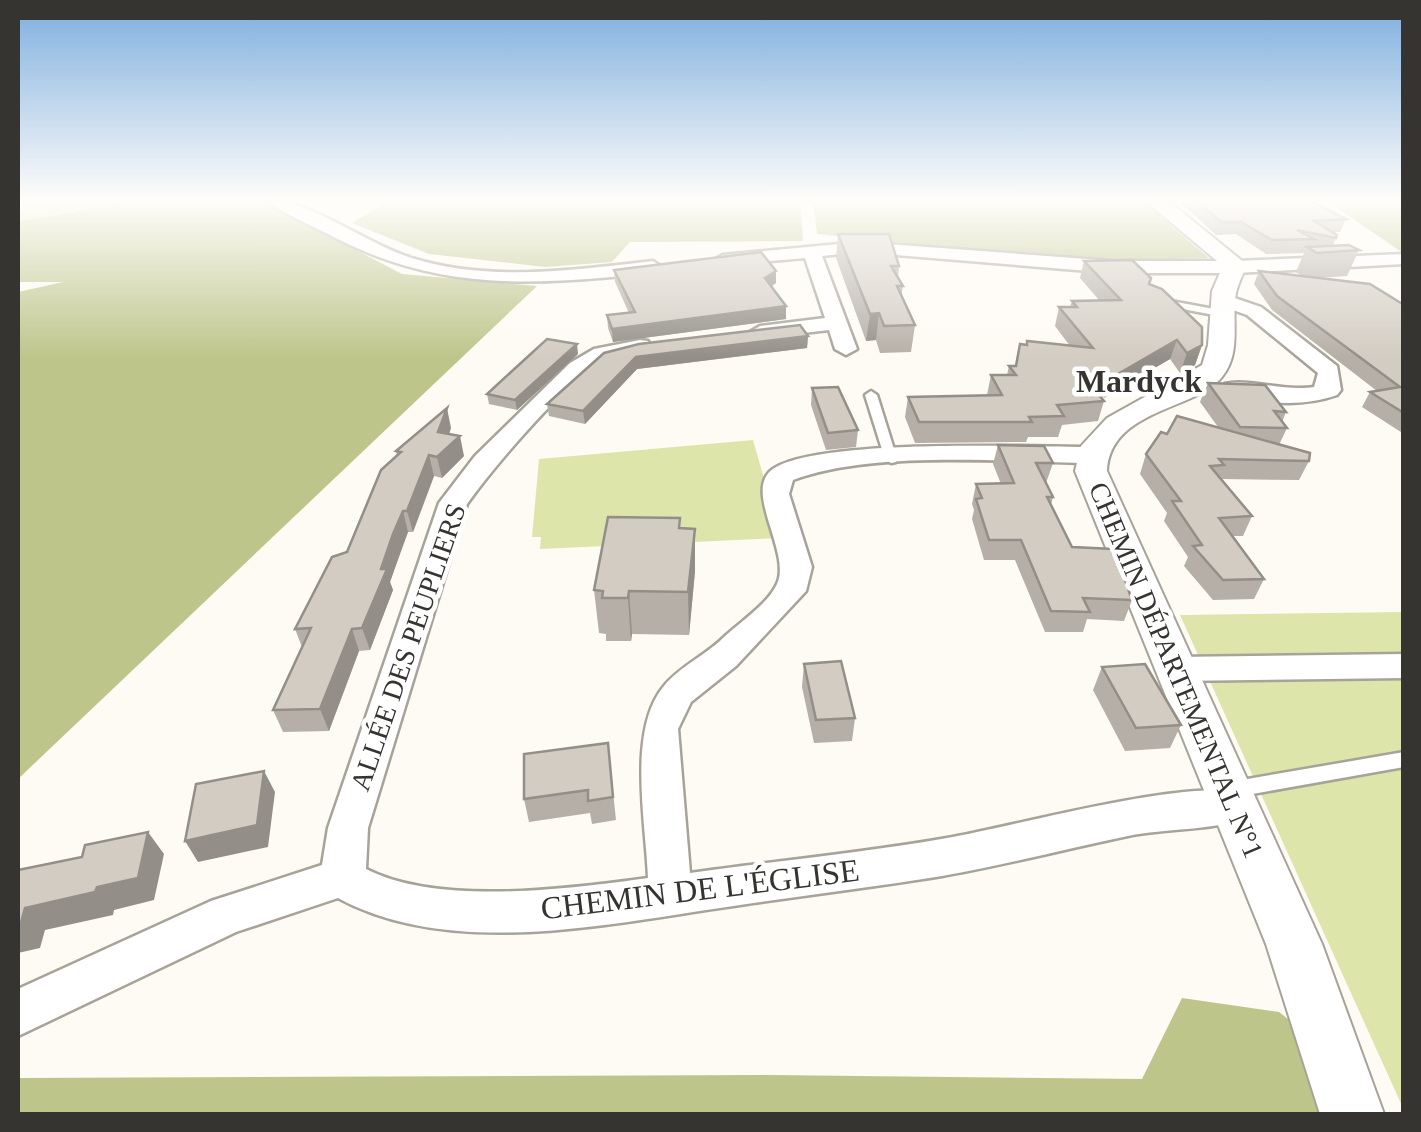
<svg xmlns="http://www.w3.org/2000/svg" width="1421" height="1132" font-family="Georgia,serif">
  <rect width="100%" height="100%" fill="#fefbf4"/>
  <g fill="#dee5ab">
    <path d="M18,199h123l-123,23z"/>
    <path d="M753,440l28,98 -241,11 1,-12h-9l7,-78z"/>
    <path d="M1403,612v496l-223,-493z"/>
  </g>
  <g fill="#bec58b">
    <path d="M141,199h118l143,75 135,12 -519,493v-487l45,-10h-45v-60z"/>
    <path d="M392,199h408l3,42 -173,1 -18,20 -67,5 -116,-13 -77,-31z"/>
    <path d="M813,199h327l69,59 -127,3 -265,-27z"/>
    <path d="M1324,199h79v54z"/>
    <path d="M1182,998l97,14 52,41 21,61h-1334v-36l751,-3 373,4z"/>
  </g>
  <g fill="none" stroke-linecap="round" stroke-linejoin="round">
    <g stroke="#a8a399" stroke-width="5">
      <g id="service">
        <path d="M1160,299l65,12 5,3 -5,3 -69,-13v-4z"/>
        <path d="M871,391l6,4 20,64 -1,3 -5,1 -6,-4 -20,-64z"/>
        <path d="M1404,752v15l-174,31 -7,-2 -3,-6 3,-6 7,-2z"/>
      </g>
    </g>
    <g stroke="#a8a399" stroke-width="5">
      <g id="minor">
        <path d="M266,199c43,0 103,47 149,60 77,23 160,11 238,2l9,6 -9,6c-121,12 -216,20 -327,-40 -20,-10 -44,-20 -60,-34z"/>
        <path d="M860,242l253,19h123l168,-7v10l-168,9h-123l-253,-21 -38,4 35,93 -11,6 -11,-6 -6,-19 -69,8 -10,-6 10,-6 65,-8 -20,-60 -82,7 -9,-5 9,-5z"/>
        <path d="M1223,294l38,13 76,59 4,24 -4,5c-37,13 -74,8 -112,-1l-4,-5 4,-5c22,-6 60,8 89,3l4,-14 -71,-58 -31,-11v-8z"/>
        <path d="M640,340l8,1 3,5 -3,5c-13,3 -27,3 -39,8 -37,14 -117,110 -142,145l-99,324 -2,41c72,37 203,20 282,9 -2,-55 -21,-148 16,-192 15,-19 42,-31 59,-48 16,-15 45,-34 54,-54 15,-31 -35,-94 -4,-115 46,-31 255,-22 318,-22l13,8 -13,8c-87,-1 -218,-13 -298,17l-4,14 23,73 -6,24 -70,75 -45,36 -13,27 12,144c85,-12 172,-20 257,-35 65,-11 246,-62 300,-44l6,12 -6,12c-37,13 -81,10 -119,18 -62,13 -124,29 -186,40 -67,11 -135,19 -202,29 -123,17 -286,56 -402,-7l-102,34 -218,104v-47l193,-88 111,-36 6,-37 111,-325 36,-47 95,-93 24,-14z"/>
        <path d="M1404,654v24l-229,3 -12,-3 -5,-9 5,-9 12,-3z"/>
      </g>
    </g>
    <g stroke="#a8a399" stroke-width="4">
      <path id="tertiary" d="M1143,199h23l80,65c-2,10 -8,19 -10,29 -5,29 6,59 -14,84 -26,33 -112,32 -115,94l215,473 62,170h-64l-54,-170 -191,-473 6,-25 26,-28 95,-53 6,-20 4,-54 11,-25z"/>
    </g>
    <use href="#service" fill="#fff" fill-rule="evenodd"/>
    <use href="#minor" fill="#fff" fill-rule="evenodd"/>
    <use href="#tertiary" fill="#fff" fill-rule="evenodd"/>
  </g>
  <g fill="#b5afa7">
    <path d="M1177,199h130l39,20 -6,13h-7l4,3 -4,10 26,5 -12,26 -30,2 87,27v129l-42,-27 8,-15 7,-1 -105,-81 -18,-26 5,-13 43,5 -6,-4 8,-19 -38,1 -30,-20 -20,1z"/>
    <path d="M838,234l61,32 -1,12 5,8 -2,10 14,29 -4,27 -31,1 -4,-13 -10,1 -30,-83z"/>
    <path d="M1084,261l65,23 53,61 -7,20 -15,8 -10,-14 -68,39 2,3 -6,20 -36,4 -4,12h-30l-2,5 -111,1 -10,-26 3,-20 79,-2 4,-20h16l2,-9h6l5,-22 50,2 -15,-20 4,-19h11l2,-6 27,-1 -19,-22z"/>
    <path d="M614,270l162,1v12l-4,3 14,20v13l-173,23 -5,-14 -1,-13 22,-2 -14,-31z"/>
    <path d="M808,336l-1,12 -170,21 -52,55 -36,-8 -2,-12 57,-51z"/>
    <path d="M578,354l-61,56 -28,-6 -2,-10z"/>
    <path d="M1208,383l78,29 -4,10 5,6 -8,17 30,16 -10,19 -78,-1 31,37 -9,20h-10l31,43 -10,20 -41,1 -29,-34 4,-9 -24,-36 3,-8 -27,-39 6,-20 21,-20 51,-7 -18,-25z"/>
    <path d="M812,388l46,42 -2,17 -30,3 -15,-45z"/>
    <path d="M451,428l-2,6 15,22 -22,22 -8,-2 -21,56h-5l-9,23 -9,27 3,8 -23,60 -11,1 -30,80 -46,1 -10,-22 29,-63 -7,-18 52,-77 50,-96 -1,-5z"/>
    <path d="M998,445l55,18 -7,20 7,14 -2,8 21,42 60,53 -8,21 -37,-2 -4,13h-38l-30,-72h-31l-12,-41 2,-9 -2,-6 4,-20h25l-8,-20z"/>
    <path d="M680,518v10l15,1v42l-6,64 -57,-1 -1,7h-25v-7l-7,-1 -5,-43z"/>
    <path d="M804,664l51,54 -3,23 -38,2 -12,-56z"/>
    <path d="M1102,667l79,58 -11,23 -45,3 -32,-61z"/>
    <path d="M608,743l8,77 -24,4 -2,-11 -61,9 -5,-23z"/>
  </g>
  <g fill="#938f88">
    <path d="M776,271v12l-11,7v-12z"/>
    <path d="M786,306v13l-173,23 -1,-13z"/>
    <path d="M879,313l-3,27 -10,1 4,-27z"/>
    <path d="M808,336l-1,12 -170,21 -52,55 -2,-13 53,-54z"/>
    <path d="M1177,340l-7,19 -66,39 7,-20z"/>
    <path d="M577,344l1,10 -61,56 -2,-10z"/>
    <path d="M1202,345l-7,20 -15,8 7,-20z"/>
    <path d="M447,408l4,20 -8,24 -5,-20z"/>
    <path d="M460,436l4,20 -22,22 -5,-21z"/>
    <path d="M429,455l5,21 -21,56 -6,-21z"/>
    <path d="M403,511l5,21 -18,50 3,8 -23,60 -8,-22 19,-59z"/>
    <path d="M695,529v42l-6,64 -1,-43z"/>
    <path d="M629,591l3,43 -1,7 -3,-43z"/>
    <path d="M352,629l7,22 -30,80 -9,-22z"/>
    <path d="M264,771l11,21 -7,55 -70,15 -13,-21z"/>
    <path d="M148,832l16,22 -10,46 -40,10 -1,5 -68,15 -5,18 -22,5v-26l7,-19 72,-21z"/>
  </g>
  <g fill="#d2ccc2" stroke="#938f88" stroke-width="2.5">
    <path d="M1194,199h113l39,20 -32,2 23,14 -1,3 -39,-8 17,9 -42,1 -31,-18h-20z"/>
    <path d="M838,234h51l10,32h-8l12,20h-6l18,39 -31,1 -5,-13 -9,1z"/>
    <path d="M1349,245l10,5 -42,3 -10,-6z"/>
    <path d="M761,252l15,19 -11,7 21,28 -174,23 -5,-14 28,-3 -21,-42z"/>
    <path d="M1132,260l19,18 -2,6 13,5 40,38v18l-15,8 -10,-13 -66,38 -26,1 19,22 -47,4 7,11 -35,1 3,5h-113l-11,-25 94,-2 -11,-20h25l-7,-9h7l4,-22 7,1v-4l66,7 -34,-41h18l-5,-6 49,-1 -37,-39z"/>
    <path d="M1259,271l111,13 34,21v108l-34,-21 30,-5 -123,-91z"/>
    <path d="M800,325l8,11 -172,21 -53,54 -36,-7 57,-51 35,-9z"/>
    <path d="M547,339l30,5 -62,56 -28,-6z"/>
    <path d="M1208,383l57,2 21,27 -12,-1 13,17 -47,-1z"/>
    <path d="M838,387l20,43 -30,3 -16,-45z"/>
    <path d="M447,408l-9,24 22,4 -23,21 -8,-2 -22,56h-4l-10,23 -12,35h6l-25,59 -10,1 -32,80 -47,1 38,-82 -16,1 37,-72 15,-5 34,-82 20,-18 -5,-1z"/>
    <path d="M1177,416l133,37 -1,8 -90,-2 5,6 -14,1 42,50 -33,2 45,61 -41,1 -30,-34 9,-1 -30,-44h9l-35,-47 15,-22 6,2z"/>
    <path d="M998,445l46,1 9,17h-17l17,34h-6l25,50 42,2 18,51 -49,-2 7,14 -39,-1 -30,-71h-32l-13,-41 6,-1 -6,-14 38,-1z"/>
    <path d="M608,517l72,1 -1,10 16,1 -7,63 -59,-1 -1,7h-26l1,-7 -9,-1z"/>
    <path d="M841,661l14,57 -39,2 -12,-56z"/>
    <path d="M1145,664l36,61 -45,3 -34,-61z"/>
    <path d="M608,743l5,54 -25,4v-11l-64,9v-45z"/>
    <path d="M264,771l-7,54 -72,16 11,-57z"/>
    <path d="M148,832l-10,46 -41,9 -2,5 -70,16 -5,18 -2,1v-57l64,-13 3,-12z"/>
  </g>
  <linearGradient id="sky" x2="0" y2="1"><stop stop-color="#7daedf"/><stop offset="0.56" stop-color="#fffdfa"/><stop offset="1" stop-color="#fffdfa" stop-opacity="0"/></linearGradient>
  <rect width="1421" height="358" fill="url(#sky)"/>
  <g text-anchor="middle" dominant-baseline="central" stroke-width="9" stroke-linejoin="round" paint-order="stroke">
    <g font-size="28" fill="#363430" stroke="#fff">
      <text transform="translate(408 647) rotate(-71)">ALLÉE DES PEUPLIERS</text>
      <text transform="translate(1176 670) rotate(67)">CHEMIN DÉPARTEMENTAL N°1</text>
    </g>
    <g font-size="32" font-weight="bold" fill="#363430" stroke="#fff">
      <text x="1139" y="381">Mardyck</text>
    </g>
    <g font-size="32" fill="#363430" stroke="#fff">
      <text transform="translate(700 889) rotate(-7)">CHEMIN DE L'ÉGLISE</text>
    </g>
  </g>
  <rect width="1421" height="1132" fill="none" stroke="#363430" stroke-width="40"/>
</svg>
